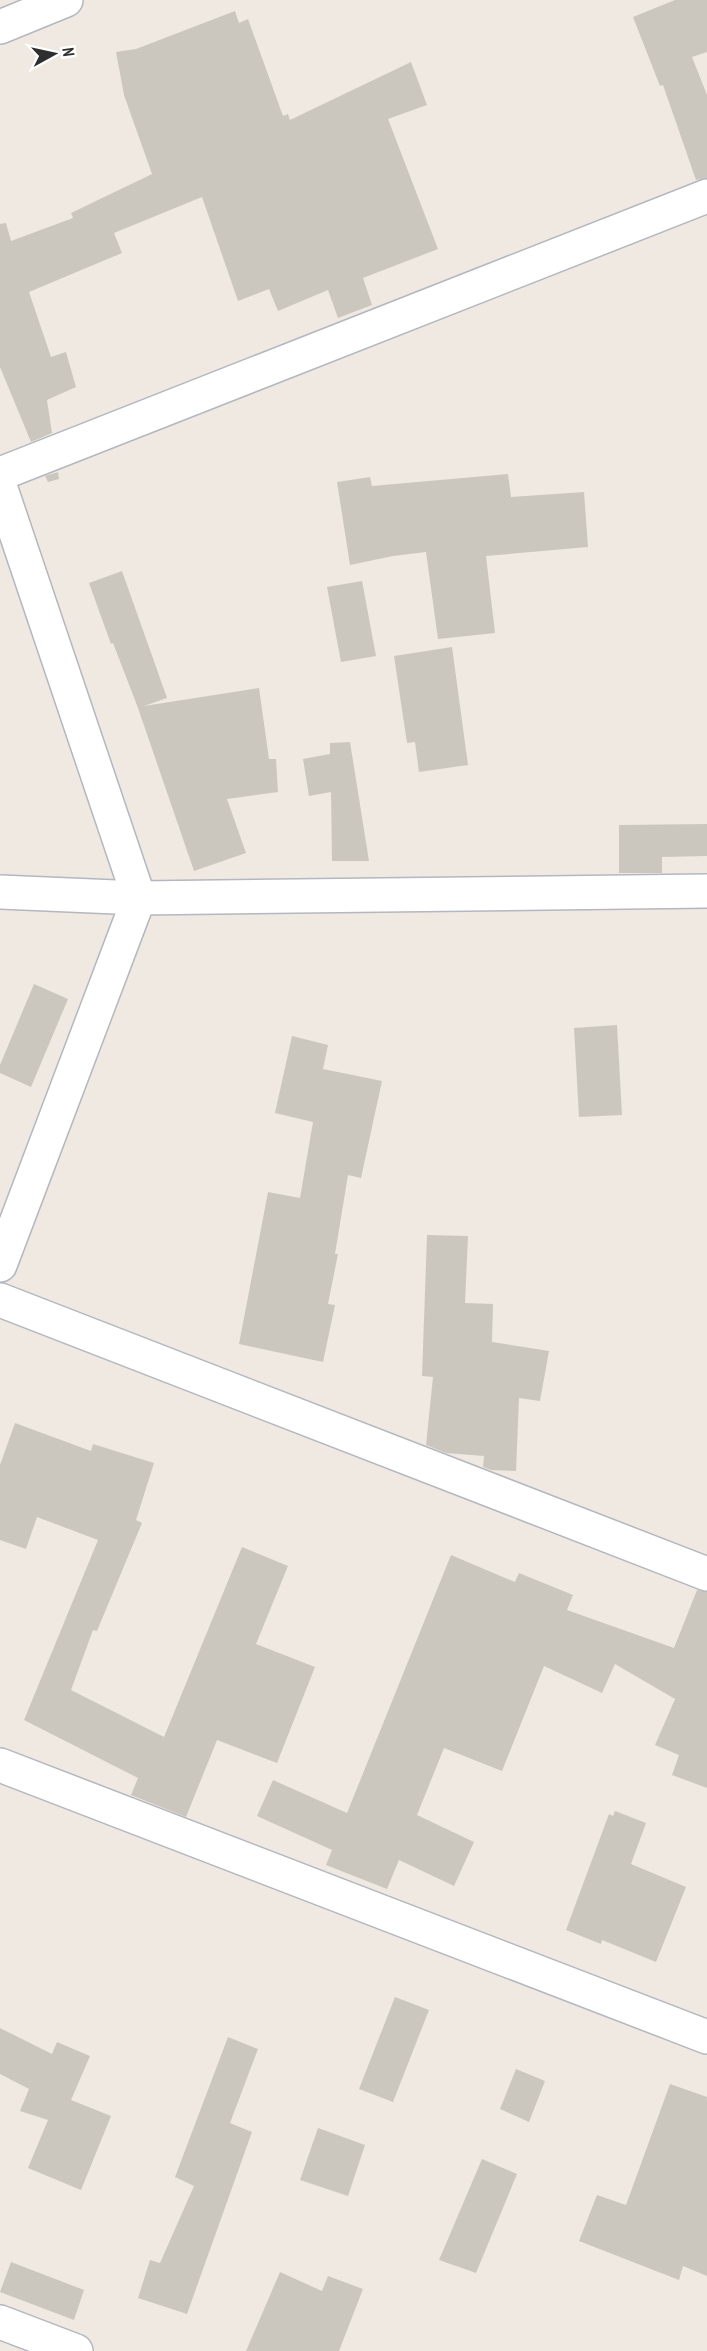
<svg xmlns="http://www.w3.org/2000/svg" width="707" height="2351" font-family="'PT Sans Narrow',sans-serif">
  <rect width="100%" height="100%" fill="#efe9e1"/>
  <g fill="#cbc7bf">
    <path d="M675,0h32v52l-15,5 15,38v83l-11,2 -33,-95 -3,1 -27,-69z"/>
    <path d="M235,11l4,12 9,-4 35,97 5,-2 2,6 121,-58 16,43 -39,14 50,130 -75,29 9,27 -34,13 -10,-28 -50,21 -9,-22 -31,12 -36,-104 -88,36 8,20 -93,39 22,65 15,-5 10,35 -29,13 5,33 -21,9 -31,-75v-143l6,-1 5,18 62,-23 -2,-5 81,-39 -28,-79 -8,-43 20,-3z"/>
    <path d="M58,472l1,7 -11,3 -3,-6z"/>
    <path d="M508,474l3,23 73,-5 4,55 -102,9 9,77 -57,6 -12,-87 -33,4 -43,9 -13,-83 33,-5 2,9z"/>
    <path d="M122,571l45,127 -23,8 115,-18 10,71h7l2,33 -51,7 19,54 -52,18 -56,-163 -25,-65 -2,1 -22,-61z"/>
    <path d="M362,581l14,75 -35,6 -14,-75z"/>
    <path d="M452,647l16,118 -49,7 -4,-30 -8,1 -13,-87z"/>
    <path d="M350,742l19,119h-37l-1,-69 -22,4 -6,-37 27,-5v-11z"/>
    <path d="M707,824v32l-45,1v16h-43v-48z"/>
    <path d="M34,984l34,15 -37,88 -31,-14v-8z"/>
    <path d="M617,1025l5,90 -43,2 -5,-89z"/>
    <path d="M292,1036l36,9 -5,24 59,12 -21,97 -13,-3 -13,79h3l-10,50 7,1 -12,57 -84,-18 29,-152 32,6 13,-76 -38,-9z"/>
    <path d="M427,1235l41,1 -3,67 28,1 -1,38 57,9 -9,50 -21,-3 -3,73 -25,-1 -8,-3 1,-11 -38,-3 -20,-8 7,-68 -11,-1z"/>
    <path d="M15,1423l76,28 2,-7 61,19 -18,57 6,3 -45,108 -4,-1 -22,60 93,47 78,-190 46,19 -32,78 59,23 -38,96 -60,-23 -31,77 -55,-22 7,-17 -114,-58 74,-180 -61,-23 -11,32 -26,-9v-75z"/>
    <path d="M451,1555l64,27 4,-9 54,22 -6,15 107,38 23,-58 10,2v196l-35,-13 7,-20 -24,-10 20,-46 -60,-35 -13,29 -58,-27 -42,105 -58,-23 -27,67 57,27 -20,44 -55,-26 -12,29 -61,-24 6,-15 -75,-34 16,-36 74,33z"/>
    <path d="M615,1811l31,12 -15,41 55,23 -30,75 -54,-22 -1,4 -35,-14 43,-116 4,2z"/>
    <path d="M395,1997l34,13 -36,92 -34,-13z"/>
    <path d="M0,2028l52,26 5,-12 33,14 -19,44 40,16 -30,74 -53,-22 20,-48 -28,-9 9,-22 -29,-15z"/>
    <path d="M228,2037l30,12 -28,74 22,9 -65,182 -49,-16 12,-38 10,3 34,-77 -19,-9z"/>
    <path d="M516,2069l29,12 -16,41 -29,-13z"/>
    <path d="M670,2084l37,13v179l-24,-10 -4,14 -100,-39 18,-46 29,10z"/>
    <path d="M318,2128l47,17 -17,51 -48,-16z"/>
    <path d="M482,2159l35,15 -41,99 -37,-13z"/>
    <path d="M11,2262l73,28 -10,30 -74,-28z"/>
    <path d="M280,2272l42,19 6,-15 35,13 -24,62h-93z"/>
  </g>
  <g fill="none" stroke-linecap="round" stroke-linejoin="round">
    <g stroke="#b4b7c1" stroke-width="36">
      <g id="minor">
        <path d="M0,27l66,-27"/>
        <path d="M0,474l707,-278"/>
        <path d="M0,486l139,412 -139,367"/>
        <path d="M0,1300l707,274"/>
        <path d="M0,1765l707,272"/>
        <path d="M0,2322l76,29"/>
      </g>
    </g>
    <g stroke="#b4b7c1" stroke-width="36">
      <path id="secondary" d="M0,892l139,6 568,-7"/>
    </g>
    <use href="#minor" stroke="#fff" stroke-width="33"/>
    <use href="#secondary" stroke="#fff" stroke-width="33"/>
  </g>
  <g transform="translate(54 54) rotate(82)" stroke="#ffffff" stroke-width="4.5" paint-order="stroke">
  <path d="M0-4.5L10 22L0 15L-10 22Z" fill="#2e2e2e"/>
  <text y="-9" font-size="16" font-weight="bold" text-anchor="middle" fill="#2e2e2e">N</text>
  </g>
</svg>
